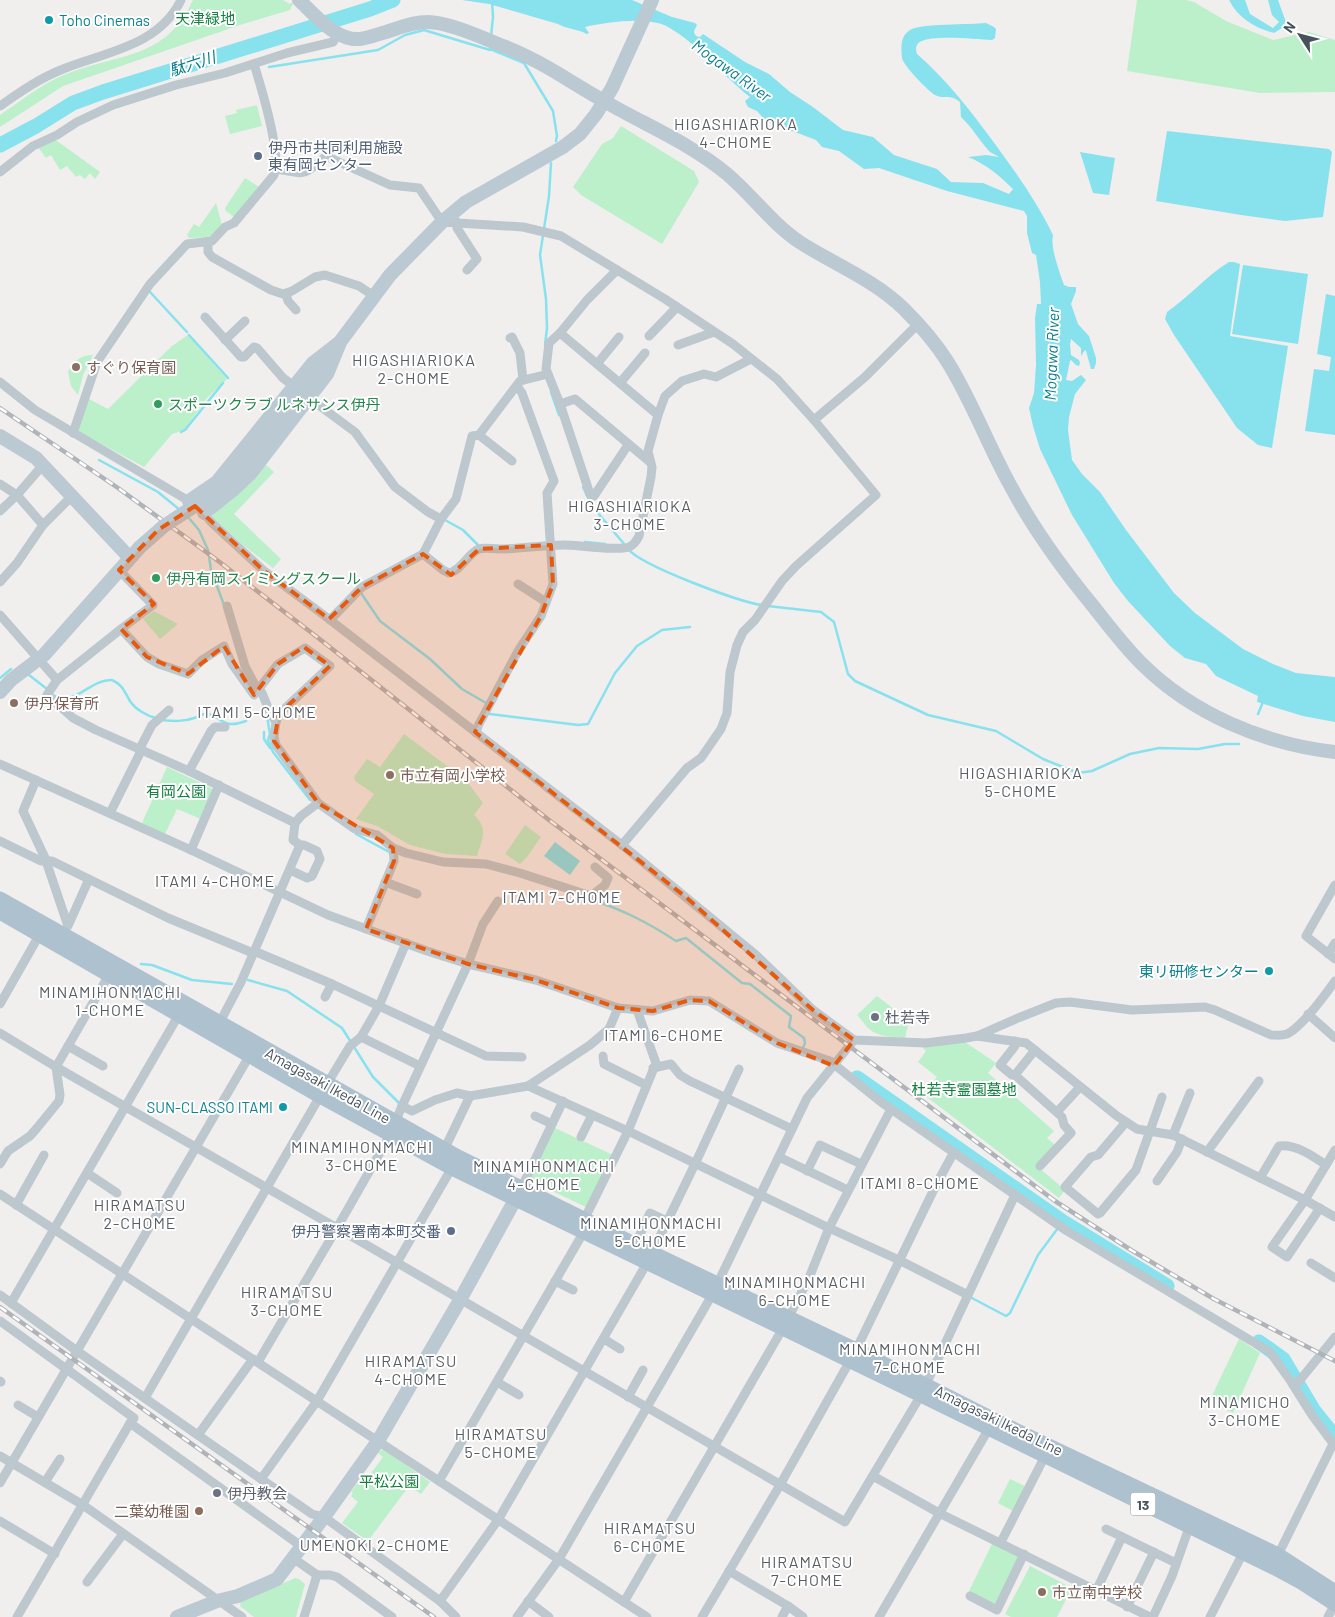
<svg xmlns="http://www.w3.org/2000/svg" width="1335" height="1617" font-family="Barlow,'Noto Sans JP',sans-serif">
  <rect width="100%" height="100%" fill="#f1eeee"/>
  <g fill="#bbf0cb">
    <path d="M193,0h90l7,4 4,-3 -4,9 -50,15 -177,61 -63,41v-12c22,-15 44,-33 69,-42 52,-20 97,-14 124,-73z"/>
    <path d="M1137,0h49l8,2 32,19 47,19 36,-8 26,8v52l-75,1 -133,-22z"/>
    <path d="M257,105l5,21 -32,8 -5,-18 12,-3 -1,-3z"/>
    <path d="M621,126l73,45 5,11 -37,62 -81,-49 -8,-8 29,-43 11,-6z"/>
    <path d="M53,138l47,34 -5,7 -5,-6 -5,6 -5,-4 -4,2 -9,-11 -7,4 -9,-15 -5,3 -8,-11z"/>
    <path d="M245,178l14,9 -24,31 -10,-8v-2z"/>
    <path d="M216,203l6,22 -12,12 -21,1 -2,-3 7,-11 5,3z"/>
    <path d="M188,335l39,44 -20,19 -23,32 -12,4 -28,33 -63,-34 -3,-4 9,-31 21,11 64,-63z"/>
    <path d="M93,355l-10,20 -5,20 -7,-9 -3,-14c5,-11 13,-17 25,-17z"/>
    <path d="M265,464l9,8 -40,42 47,45 -8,9 -30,-23 -30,-27v-9z"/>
    <path d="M154,611l24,13 -18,15 -17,-20z"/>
    <path d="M404,734l62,46 17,23 -9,12c15,14 8,24 3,41l-32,-2 -35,-9 -33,-19 -21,-7 18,-25 -19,-13 -1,-4 13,-18 13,8z"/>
    <path d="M167,767l44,21 2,3 -12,28 -24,-10 -12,25 -23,-11z"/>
    <path d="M525,825l16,12 -14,20 -7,7 -15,-10z"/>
    <path d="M877,996l32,25 -4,17c-12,-1 -28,-1 -37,-10 -4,-4 -7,-9 -11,-13z"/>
    <path d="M962,1040l34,23 -8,10 66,58 -7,7 8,7 -18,21 28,24 -6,8 -136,-104 14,-17 -19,-15 8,-11 -4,-4z"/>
    <path d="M555,1128l58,27 -25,53 -59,-28z"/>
    <path d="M1239,1339l21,14 -27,60 -24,-11z"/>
    <path d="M381,1450h4l45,32 -9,12 -12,-8 -41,55 -26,-18 16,-21 -7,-6 2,-3 -2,-1 9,-12 4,3 19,-26 -5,-4z"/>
    <path d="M1010,1479l15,7 -12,25 -15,-8z"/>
    <path d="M993,1542l26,13 -22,51 -29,-13z"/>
    <path d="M1030,1566l42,22 -15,29h-46l-6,-3z"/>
    <path d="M295,1578l4,1 6,5 -9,33h-42l-14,-11 1,-4z"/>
  </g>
  <g fill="#87e2ee">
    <path d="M462,0h170l40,17 23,6 2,2 -3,6c0,3 2,6 6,6l3,-3 42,28 24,12 21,18 23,15 30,23 30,7 21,18 43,14 14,13 32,1 26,11 4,-5c-13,-13 -27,-25 -45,-32l18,-2 13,2c-3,-2 -8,-4 -10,-6 -10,-11 -17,-24 -28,-34l-1,-15c-11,-9 -15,-2 -25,-7 -7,-4 -32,-30 -33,-37 -1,-10 -2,-22 8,-28 11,-7 60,-5 76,-7l8,4 2,2 -1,9 -3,2c-15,-1 -59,-5 -70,1 -6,2 -7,7 -5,13 30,26 54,57 78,90 22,30 42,58 58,91 -3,13 7,38 11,50l5,2h7v4l-5,13 7,20 11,12 7,22v5l-2,6h-3l-5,-18 -1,-1 -4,6v-8l-10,-9 -1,6 1,10 8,5 1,3 -1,3 -3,-1 -5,-5 -1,1 -4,19 6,1 9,-6 5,5 -11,14 -6,23 -1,13 4,30 10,14 18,18 26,38 48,63 21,20 48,36 30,15 23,9 39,4v45l-32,-6 -46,-14 1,-6 -42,-20 -10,-12 -21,-6 -15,-12 -42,-45 -14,-18 -42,-68 -32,-66 -7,-23 -4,-18 5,-15 2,-28 -1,-47 2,-14h4l-1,-22 -4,-27 -4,-2 -5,-20v-17l-3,-5 -77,-20 -68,-23 -15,1 -25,-18 -17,-4 -6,-7 -50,-19 -9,-10 -9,-4 -3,-6 5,-4c-27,-21 -53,-54 -82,-70 -20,-11 -60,-5 -83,0l4,6 -2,1c-10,-5 -20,-5 -29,-10l-69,-20z"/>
    <path d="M1229,0h16l5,14 23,14 6,-6 -7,-7 -4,-15h10l9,25 -13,8c-19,-5 -36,-15 -45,-33z"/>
    <path d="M1167,131l162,18 3,3 -9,65 -38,4 -44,-6 -85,-14z"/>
    <path d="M1080,152l35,6 -6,37 -16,-2z"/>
    <path d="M1229,262h5l6,2 -10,72 58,10 -16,102 -14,-3 -21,-17 -63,-93 -9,-16 2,-7c22,-15 39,-36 62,-50z"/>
    <path d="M1243,265l65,9 -10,70 -66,-10z"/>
    <path d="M1326,294l9,2v139l-30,-4 9,-62 15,2 2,-14 -14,-3z"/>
    <path d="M555,842l25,19 -10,14 -26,-19z"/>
  </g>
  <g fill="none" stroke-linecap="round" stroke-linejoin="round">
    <g stroke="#87e2ee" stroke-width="2.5">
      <path d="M491,36l2,-19 -1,-17"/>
      <path d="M490,49l34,14 29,48 4,25 -1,5"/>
      <path d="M269,67l109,-17 27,-15 19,-5 66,20"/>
      <path d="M150,292l37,40"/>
      <path d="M189,335l39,43"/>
      <path d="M545,345l2,-17 -1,-29 -6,-44 9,-59 2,-33"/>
      <path d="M551,392l8,23"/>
      <path d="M181,432l4,-2 38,-47"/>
      <path d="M99,460l59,32 22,18"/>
      <path d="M583,487l9,19 33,39"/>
      <path d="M188,517l11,13 9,20 3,20 13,35"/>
      <path d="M445,520l18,10 16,16"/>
      <path d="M585,542l20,2"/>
      <path d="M628,549c14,17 111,53 134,56"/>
      <path d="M361,593l19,28 50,38 32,30 24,14"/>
      <path d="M768,606l53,6 13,10 14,52 7,7 73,34 68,16 47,28 35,14 14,-2 38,-17 29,-6 39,1 27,-5h14"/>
      <path d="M29,675l18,14"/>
      <path d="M0,678l11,-9"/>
      <path d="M53,695c22,13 36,-16 59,-15 11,5 12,11 18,21 5,8 17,15 26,17"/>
      <path d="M490,714l88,11 10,-1 27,-51 22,-27 25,-16 28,-3"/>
      <path d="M1258,714l5,-12"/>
      <path d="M267,716l3,18 -2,6 5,12 37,48"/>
      <path d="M162,720c11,1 22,2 32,-2 4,-1 7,-4 11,-4 17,-1 14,17 41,7"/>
      <path d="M264,732v7l6,9"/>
      <path d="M356,834l35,19"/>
      <path d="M590,899c33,11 57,23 86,42l10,-3 56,45 8,1 41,32 -2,11 15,11 1,5 -2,5"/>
      <path d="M141,964l11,1 40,15 40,4"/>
      <path d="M248,980l39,11 55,37 31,49 26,26"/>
      <path d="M970,1297l36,19 4,-3 28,-58 20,-27"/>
    </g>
    <g stroke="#87e2ee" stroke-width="15">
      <path d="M0,145l36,-19 37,-23 30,-11 267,-83 23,-9"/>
      <path d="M857,1078l206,144 104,64"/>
      <path d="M1259,1342l24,17 31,52 21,26"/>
    </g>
    <g stroke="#bcc7ce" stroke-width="9">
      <path d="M0,106c20,-14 40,-28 63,-37 42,-17 96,-23 118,-69"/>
      <path d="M277,169c28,5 26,8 48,-12h3l62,28 29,3 23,34 81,5 38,9 104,63 68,45 44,35 37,41 62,75 -80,71 -14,15 -27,39 -12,12 -6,13 -7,27 -3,41 -6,16 -20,29 -14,10 -65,77"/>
      <path d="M0,172l33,-26 24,-11 20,-13 36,-17 63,-20 49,-12 62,-20 46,-11 5,-8"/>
      <path d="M457,222v6l20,31 -10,11"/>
      <path d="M208,243v9l4,5 59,33 12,4 9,-3 23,-14 10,-2 34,11 15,10"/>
      <path d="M286,294l2,7 8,9"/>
      <path d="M205,317l36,40h3l10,-10 3,1 26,30 11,8"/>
      <path d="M560,333l98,82"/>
      <path d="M649,336l28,-29"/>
      <path d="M510,338l2,-1 8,16 3,27"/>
      <path d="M225,340l20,-19"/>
      <path d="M678,345l36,-13"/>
      <path d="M597,364l22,-27"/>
      <path d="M548,374l12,30 15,-5 75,63"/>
      <path d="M0,382l35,28 154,91 15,12 7,9 52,48 62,46 302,233 129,106 57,55 41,30 72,3 40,-5 11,-2 41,-18 38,-15 14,-1 62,8 73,-3 10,3 56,25c5,0 10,1 16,-1 15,-7 38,-39 48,-53"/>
      <path d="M620,383l25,-30"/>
      <path d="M309,398l46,34 40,55 33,25 13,7"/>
      <path d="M560,404l30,90 4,2 34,-51"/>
      <path d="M814,420l51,-43 53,-53"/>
      <path d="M73,433l24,-71 53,-78 37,-40 25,-3 13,-14 9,-4 40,-48c8,-21 -13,-88 -20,-111"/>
      <path d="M479,435l33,26"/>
      <path d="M0,484l17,11 26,30 -26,38 -17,19"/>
      <path d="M0,511l17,-16 26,-30"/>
      <path d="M43,525l28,-28"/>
      <path d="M423,554l20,16 6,3c13,-3 18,-19 30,-24 5,-2 14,0 20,0 21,0 43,-4 65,-4 14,0 56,6 65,2 5,-2 8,-7 10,-11l12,-59 1,-10 -4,-16 10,-36 7,-19 17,-15 22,-7 12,3 35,-18"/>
      <path d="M119,570l34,35 -32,24"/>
      <path d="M518,584l28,18"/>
      <path d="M227,606l18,60 9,17 8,10 9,22 5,7"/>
      <path d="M0,615l57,65"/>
      <path d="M330,620l32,-33 61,-33 18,-35 15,-20 16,-63 7,-1 41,-54 28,-7 -2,-5 3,-26 11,-10 27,-33 30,-30"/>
      <path d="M476,733l2,-7 40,-75 23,-35 12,-32 -6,-91 7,-12 -32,-88 -5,-7"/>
      <path d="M139,750l13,-25 17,-15"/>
      <path d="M0,764l191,86 137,65 99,36 41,13 68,16 82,28 35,3 37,-11 19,1 68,42 53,18 51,41 186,129 203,121 20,28 22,35 23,31"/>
      <path d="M189,771l22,-40 4,-4h10"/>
      <path d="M36,780l-13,31 22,47 23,68 21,-47"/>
      <path d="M110,813l31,-62"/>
      <path d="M295,823l6,-7 17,-13"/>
      <path d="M0,841l41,20h11l116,57 85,35"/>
      <path d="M393,848l13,5 37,9 43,2 34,9 71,23 14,-11 3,-7 -13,-11"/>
      <path d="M191,850l28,-65"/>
      <path d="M290,870l17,8 5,-2 8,-17 -3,-8 -13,-6h-4"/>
      <path d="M385,882l32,12"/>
      <path d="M1335,885l-29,51 29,23"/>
      <path d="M254,951l78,33 154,72 36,1"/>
      <path d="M1328,954l7,-11"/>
      <path d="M325,997l7,-13"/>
      <path d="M0,1004l41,-72"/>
      <path d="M1308,1014l27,24"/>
      <path d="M220,1022l21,-40 59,-137 -7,-5 2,-17 -106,-52 -93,-41 -23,-12 -26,-23 10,-15 64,-51 26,28 12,7 29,10 14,-14 22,-14 8,18 22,31 24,-31 27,-16 25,18 -51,48 -3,8 -2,15 2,8 42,58 37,26 22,6 16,13 1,13 -28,68"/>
      <path d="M0,1033l56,34c264,150 526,303 789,455l76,-127 94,-200"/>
      <path d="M977,1036l49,7 91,73 20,13 36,6 132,65 -33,47 15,10 33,-49"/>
      <path d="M361,1037l59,29"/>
      <path d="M1015,1041v5l-15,19 12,10h3"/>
      <path d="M68,1046l35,20"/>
      <path d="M1035,1050l-20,25 47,42 2,8 7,8 -31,33"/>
      <path d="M603,1056l1,8 42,21"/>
      <path d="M653,1068l18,-4 9,11 10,6 102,48"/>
      <path d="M528,1086l100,45 201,97 70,32 69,35"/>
      <path d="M402,1106l66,-142 15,-40 15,-23"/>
      <path d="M1057,1112l23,-25"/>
      <path d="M535,1116l17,8"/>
      <path d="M1126,1122l-28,33 -7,2 -26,30 33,27 2,-1 36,-43 26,-73"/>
      <path d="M1173,1135l17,-42"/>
      <path d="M581,1137l11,-22"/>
      <path d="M444,1150l26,-54"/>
      <path d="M1335,1150l-30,50 30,17"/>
      <path d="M1207,1152l52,-71"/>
      <path d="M779,1157l69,33"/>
      <path d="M0,1164l8,-13 22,-15 7,-8 22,-27 1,-6 -4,-28 54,-94"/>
      <path d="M807,1171l13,-26 41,19"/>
      <path d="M87,1173l30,20"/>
      <path d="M1260,1178l19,-32c17,-2 34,10 47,19"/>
      <path d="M1157,1181l20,-29 5,-13"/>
      <path d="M521,1189l42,-88"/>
      <path d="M0,1194l647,423"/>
      <path d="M16,1205l28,-50"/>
      <path d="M584,1220l44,-89 28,-68 -19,-53"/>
      <path d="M635,1245l15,-32 17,8"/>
      <path d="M1311,1263l24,15"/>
      <path d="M555,1281l18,9"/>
      <path d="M0,1295l77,56 184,128 51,35 12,3 116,84 16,16"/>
      <path d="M11,1303l170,-292"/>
      <path d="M0,1321l134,97 -4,5 171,123"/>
      <path d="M604,1339l16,10"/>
      <path d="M258,1362l79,-134 53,-93 12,-29 10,5 23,-11 22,-7 13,3 58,-10 62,-41 19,-16 9,-21"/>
      <path d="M0,1381l1,1"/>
      <path d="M497,1382l22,13"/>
      <path d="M1293,1385l7,-5 35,-43"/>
      <path d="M628,1397l15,-27"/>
      <path d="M145,1398l182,-314 23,-38 11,-9 18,-31 27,-63"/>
      <path d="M18,1405l20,12"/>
      <path d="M198,1435l55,-76"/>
      <path d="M0,1456l83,49 159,112"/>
      <path d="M873,1476l66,37 211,104"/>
      <path d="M261,1479l56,-78 137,-237"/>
      <path d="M439,1481l147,-253"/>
      <path d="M45,1482l15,-23"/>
      <path d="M0,1483l251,-430"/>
      <path d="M0,1521l55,33"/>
      <path d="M1106,1529l70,34"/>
      <path d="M1001,1542l44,-86"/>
      <path d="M1278,1555l56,-113"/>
      <path d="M293,1558l24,17 -13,42"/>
      <path d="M729,1571l59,35 15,11"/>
      <path d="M317,1575h13l7,2 55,40"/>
      <path d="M87,1582l36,-48"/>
      <path d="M1096,1591l26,-54"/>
      <path d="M970,1596l27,14 27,-56"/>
      <path d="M440,1601l58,-81 149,-257 48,-99 44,-95"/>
      <path d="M528,1601l21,16"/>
      <path d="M624,1602l159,-274 26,-50 20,-50 62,-119"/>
      <path d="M1127,1607l27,-55"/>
      <path d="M17,1617l113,-194"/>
      <path d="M517,1617l42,-58 153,-264 95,-197 47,-58"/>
      <path d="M702,1617l78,-132 76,-135 81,-167 17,-31"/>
      <path d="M782,1617l6,-11"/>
      <path d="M879,1617l112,-192"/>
      <path d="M1153,1617l19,-41 19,-54"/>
      <path d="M1210,1617l33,-64"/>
      <path d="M1328,1617l7,-13"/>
    </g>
    <g stroke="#bbc9d3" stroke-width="14">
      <path d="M299,0c16,15 37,41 61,39 9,-1 18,-5 26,-7 13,-4 26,-10 40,-10 20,-1 57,16 77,24 37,14 67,36 101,55 41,24 86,42 123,73 26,22 45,50 74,69 35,22 73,37 103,66 16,16 31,33 43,52 24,38 40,82 62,122 23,44 52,84 84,123 15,19 30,39 48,57 51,51 123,81 194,89"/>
      <path d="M0,436l36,22 93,99"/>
      <path d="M189,501l28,-19 96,-119 27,-21 50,-67 52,-53 24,-20 97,-55 17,-13 16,-20 16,-26 40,-88"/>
      <path d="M204,513l30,-24 16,-15 77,-100 12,-29"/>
      <path d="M0,692l11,-12 33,-25 96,-108"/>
      <path d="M177,1617l40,-16 21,-5 39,-17 47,-62 54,-76 82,-141 61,-111"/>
    </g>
    <g stroke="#adc1ce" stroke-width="15">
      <path d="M0,899l458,258 194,96 204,97 138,70 255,121 29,14 57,37"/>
      <path d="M0,912l320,184 132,72 469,227 354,173 26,14 34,22"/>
    </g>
    <g stroke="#b0b4b9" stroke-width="4.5">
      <g id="rail">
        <path d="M0,408l118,80 95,69 104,80 232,183 506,381 76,49 83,49 121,62"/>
        <path d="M0,1307l434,310"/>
      </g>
    </g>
    <use href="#rail" stroke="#fff" stroke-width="2.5" stroke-dasharray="8" stroke-linecap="butt"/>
    <path stroke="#bbc9d3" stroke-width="14" d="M140,547l24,-21 55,-36 18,-16 28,-33 75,-99"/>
  </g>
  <path fill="#e8590c" fill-opacity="0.2" stroke="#e8590c" stroke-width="4" stroke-dasharray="10 6" stroke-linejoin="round" d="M195,506l68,64 66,49 33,-32 61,-33 28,21 28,-26 72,-4 2,39 -12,32 -66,116 212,166 126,112 41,30 -20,26 -57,-23 -68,-42 -19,-1 -37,11 -35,-3 -82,-28 -68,-16 -102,-35 28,-68 -1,-13 -75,-45 -44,-62 5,-27 51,-48 -26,-19 -26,17 -24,31 -30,-49 -36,28 -41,-17 -26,-28 33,-25 -35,-34 39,-40z"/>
  <g fill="#0f9aa8" stroke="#fff" stroke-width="2">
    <circle cx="49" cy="20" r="5"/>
    <circle cx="1269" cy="971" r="5"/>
    <circle cx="283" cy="1107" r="5"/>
  </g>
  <g fill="#5c6f8a" stroke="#fff" stroke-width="2">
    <circle cx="258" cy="156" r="5"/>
    <circle cx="451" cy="1231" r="5"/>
  </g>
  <g fill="#8d6e63" stroke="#fff" stroke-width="2">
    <circle cx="76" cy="367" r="5"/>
    <circle cx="14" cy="703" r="5"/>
    <circle cx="390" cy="775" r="5"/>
    <circle cx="199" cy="1511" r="5"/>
    <circle cx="1042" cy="1592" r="5"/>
  </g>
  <g fill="#2e9e5b" stroke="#fff" stroke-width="2">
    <circle cx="158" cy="404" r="5"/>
    <circle cx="156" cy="578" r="5"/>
  </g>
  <g fill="#6b7280" stroke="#fff" stroke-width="2">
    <circle cx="875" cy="1017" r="5"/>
    <circle cx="217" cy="1493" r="5"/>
  </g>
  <g text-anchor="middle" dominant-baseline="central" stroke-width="4" stroke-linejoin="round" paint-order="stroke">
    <rect fill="#fff" stroke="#7e878d" stroke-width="1" x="1130.5" y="1492.5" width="25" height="23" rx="4"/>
    <g font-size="14" font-weight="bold" fill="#46535c">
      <text x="1143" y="1504">13</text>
    </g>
    <g font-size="15" fill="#157f40" stroke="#fff">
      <text x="205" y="18">天津緑地</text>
      <text x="176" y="791">有岡公園</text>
      <text x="964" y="1089">杜若寺霊園墓地</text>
      <text x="389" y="1481">平松公園</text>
    </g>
    <g font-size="15" fill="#0d838f" stroke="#fff" text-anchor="end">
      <text x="59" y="20" text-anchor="start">Toho Cinemas</text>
      <text x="1259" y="971">東リ研修センター</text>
      <text x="273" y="1107">SUN-CLASSO ITAMI</text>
    </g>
    <g font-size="15" fill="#4e5e75" stroke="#fff" text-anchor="start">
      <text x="268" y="147">伊丹市共同利用施設<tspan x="268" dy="17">東有岡センター</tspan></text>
      <text x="441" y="1231" text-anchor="end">伊丹警察署南本町交番</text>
    </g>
    <g font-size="15" fill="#785e54" stroke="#fff" text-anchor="start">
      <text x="86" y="367">すぐり保育園</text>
      <text x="24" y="703">伊丹保育所</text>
      <text x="400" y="775">市立有岡小学校</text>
      <text x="189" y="1511" text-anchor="end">二葉幼稚園</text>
      <text x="1052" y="1592">市立南中学校</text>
    </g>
    <g font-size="15" fill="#27864d" stroke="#fff" text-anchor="start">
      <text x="168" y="404">スポーツクラブ ルネサンス伊丹</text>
      <text x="166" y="578">伊丹有岡スイミングスクール</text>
    </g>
    <g font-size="15" fill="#5b616d" stroke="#fff" text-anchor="start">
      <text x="885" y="1017">杜若寺</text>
      <text x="227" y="1493">伊丹教会</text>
    </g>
    <g font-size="15" fill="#46535c" stroke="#fff">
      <text transform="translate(328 1085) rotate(29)">Amagasaki Ikeda Line</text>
      <text transform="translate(999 1420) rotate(26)">Amagasaki Ikeda Line</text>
    </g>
    <g font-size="16" font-style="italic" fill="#0b7e8d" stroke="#fff">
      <text transform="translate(192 63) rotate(-18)">駄六川</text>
      <text transform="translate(732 70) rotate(36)">Mogawa River</text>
      <text transform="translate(1051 354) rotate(-88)">Mogawa River</text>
    </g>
    <g font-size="16" letter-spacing="1" fill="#5a5f63" stroke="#fff">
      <text x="736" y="123">HIGASHIARIOKA<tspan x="736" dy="18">4-CHOME</tspan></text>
      <text x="414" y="359">HIGASHIARIOKA<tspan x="414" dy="18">2-CHOME</tspan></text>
      <text x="630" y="505">HIGASHIARIOKA<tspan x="630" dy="18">3-CHOME</tspan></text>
      <text x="257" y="711">ITAMI 5-CHOME</text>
      <text x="1021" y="772">HIGASHIARIOKA<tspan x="1021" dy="18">5-CHOME</tspan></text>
      <text x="215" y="880">ITAMI 4-CHOME</text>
      <text x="562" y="896">ITAMI 7-CHOME</text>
      <text x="110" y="991">MINAMIHONMACHI<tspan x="110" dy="18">1-CHOME</tspan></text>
      <text x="664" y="1034">ITAMI 6-CHOME</text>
      <text x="362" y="1146">MINAMIHONMACHI<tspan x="362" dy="18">3-CHOME</tspan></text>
      <text x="544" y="1165">MINAMIHONMACHI<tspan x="544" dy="18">4-CHOME</tspan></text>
      <text x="920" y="1182">ITAMI 8-CHOME</text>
      <text x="140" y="1204">HIRAMATSU<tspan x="140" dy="18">2-CHOME</tspan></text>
      <text x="651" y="1222">MINAMIHONMACHI<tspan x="651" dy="18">5-CHOME</tspan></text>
      <text x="795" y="1281">MINAMIHONMACHI<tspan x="795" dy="18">6-CHOME</tspan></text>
      <text x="287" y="1291">HIRAMATSU<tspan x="287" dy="18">3-CHOME</tspan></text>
      <text x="910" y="1348">MINAMIHONMACHI<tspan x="910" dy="18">7-CHOME</tspan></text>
      <text x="411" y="1360">HIRAMATSU<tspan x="411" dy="18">4-CHOME</tspan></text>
      <text x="1245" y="1401">MINAMICHO<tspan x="1245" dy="18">3-CHOME</tspan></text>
      <text x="501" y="1433">HIRAMATSU<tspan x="501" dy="18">5-CHOME</tspan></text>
      <text x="650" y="1527">HIRAMATSU<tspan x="650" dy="18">6-CHOME</tspan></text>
      <text x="375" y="1544">UMENOKI 2-CHOME</text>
      <text x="807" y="1561">HIRAMATSU<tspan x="807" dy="18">7-CHOME</tspan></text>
    </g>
  </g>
  <g transform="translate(1300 35) rotate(306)" stroke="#ffffff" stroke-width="4" paint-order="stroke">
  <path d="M0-4L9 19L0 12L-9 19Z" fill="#46535c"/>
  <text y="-8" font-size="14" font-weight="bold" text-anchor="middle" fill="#46535c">N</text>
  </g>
</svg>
